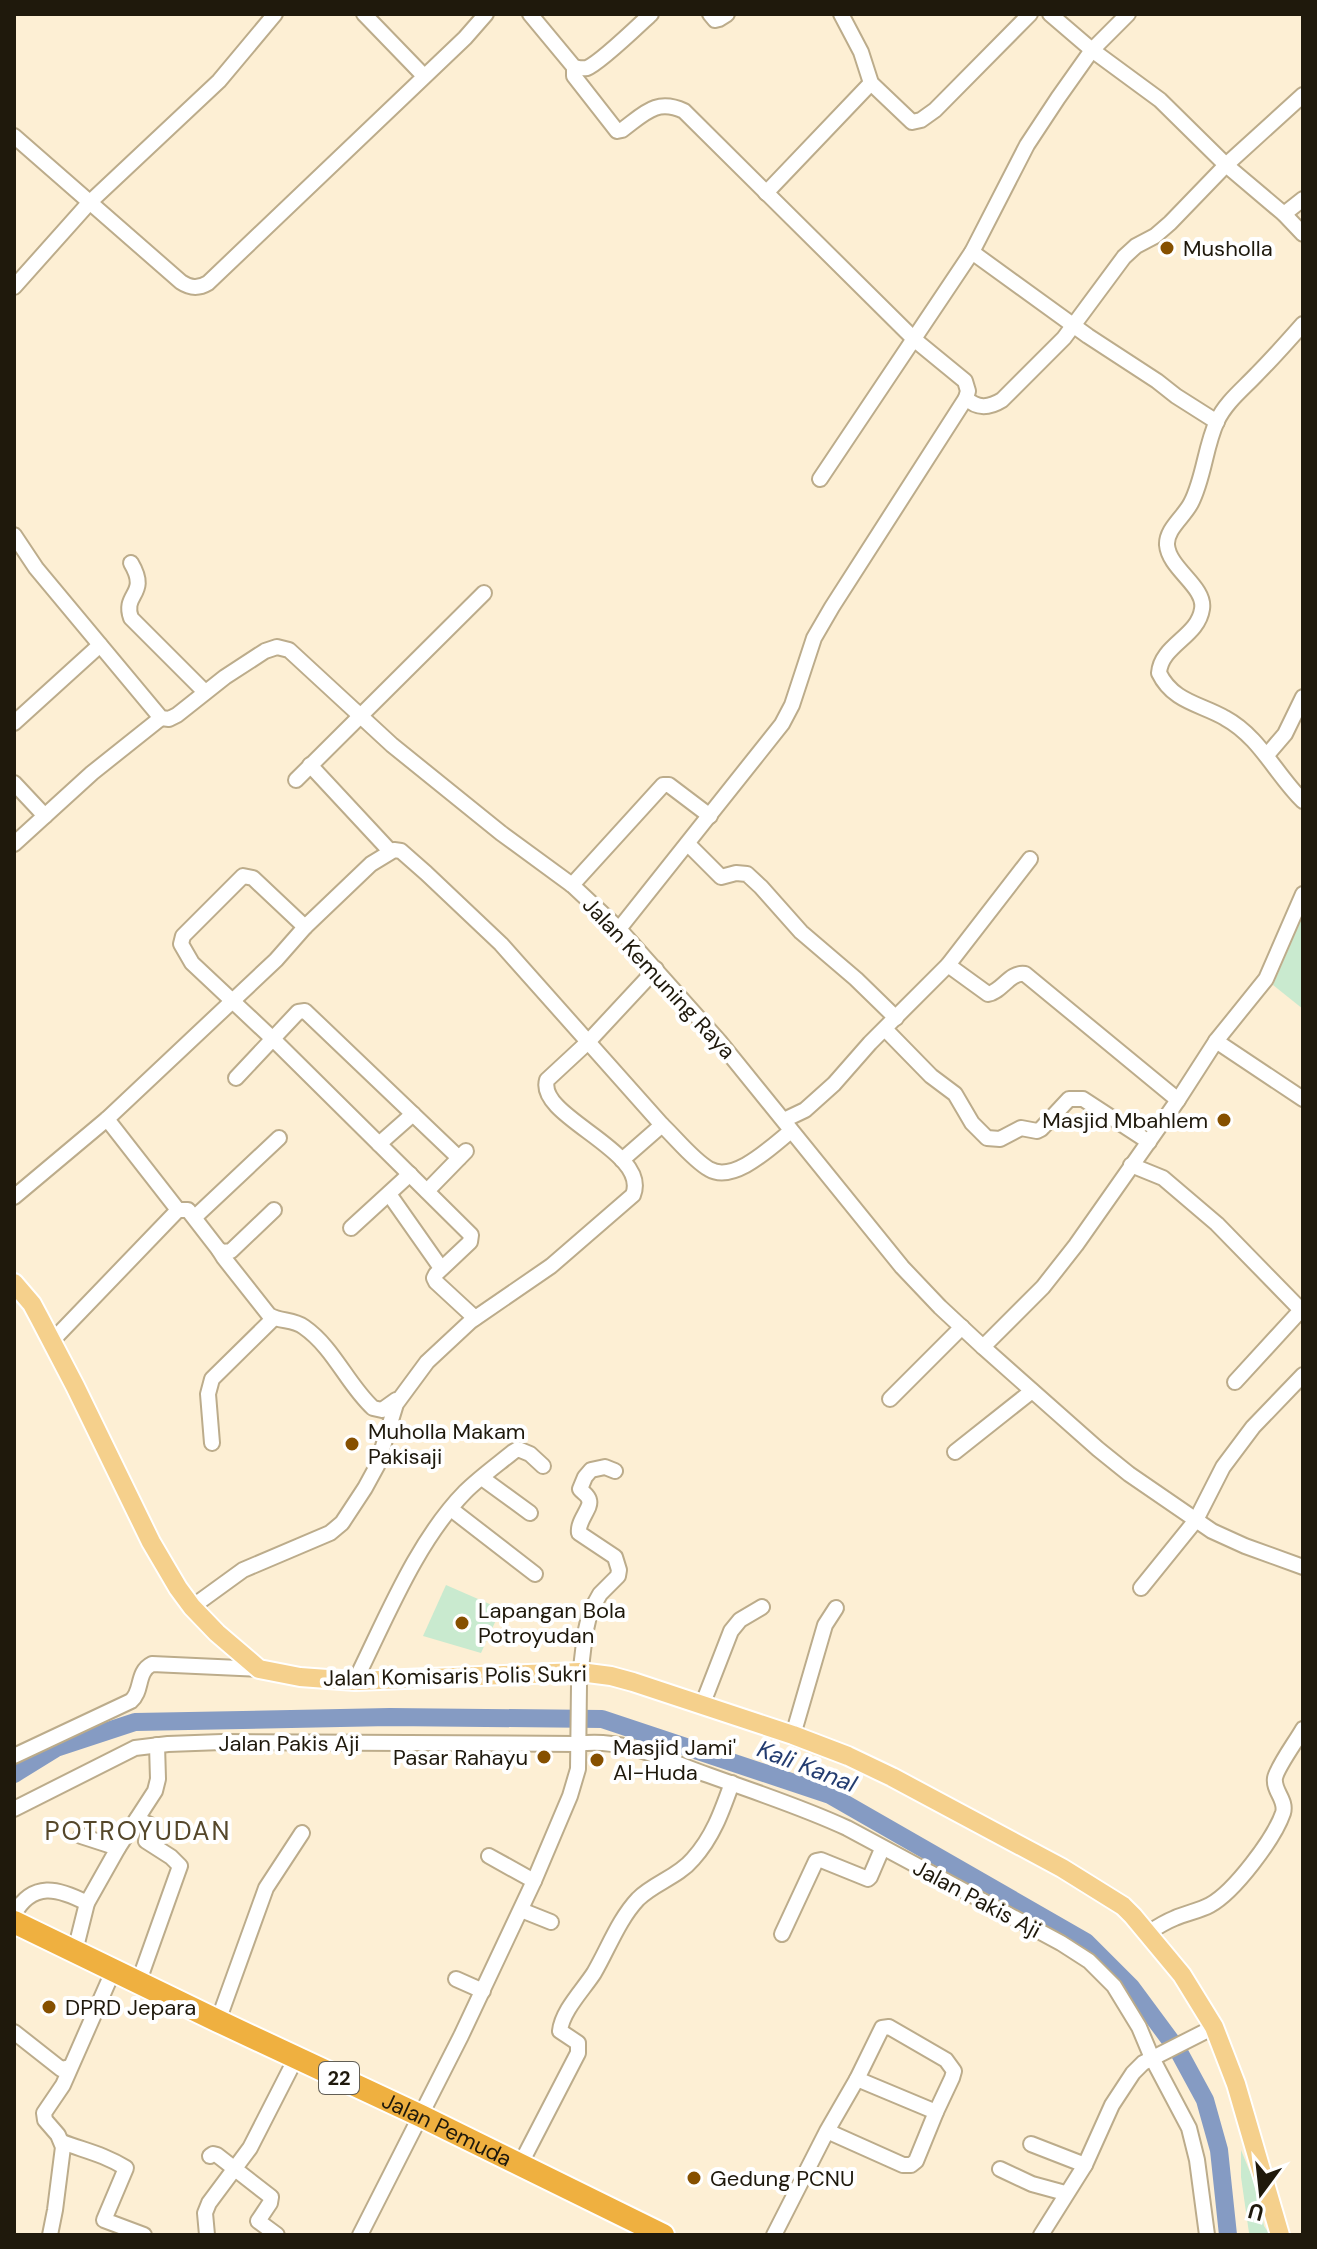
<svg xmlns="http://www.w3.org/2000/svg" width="1317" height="2249" font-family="'DM Sans',sans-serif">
  <rect width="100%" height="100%" fill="#fdefd4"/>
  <g fill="#c9eacf">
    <path d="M1303,915v94l-30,-24z"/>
    <path d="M446,1585l55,24 -20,44 -58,-17z"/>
    <path d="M1241,2150l16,39 7,37 6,9h-20l-1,-2 -8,-56z"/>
  </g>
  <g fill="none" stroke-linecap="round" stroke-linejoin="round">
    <path stroke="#859bc3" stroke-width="18" d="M14,1774l42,-26 79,-26 255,-5 212,2 228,76 256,147 45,45 48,65 26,48 14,50 9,85"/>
    <g stroke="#bcac8b" stroke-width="18">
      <g id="minor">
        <path d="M364,14l60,62"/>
        <path d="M530,14l44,53c5,1 7,2 13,1 13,-5 52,-43 64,-54"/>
        <path d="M710,14l5,6 4,-1 8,-5"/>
        <path d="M841,14l20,38 10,31 41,39 9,-2 14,-10 95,-96"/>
        <path d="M1050,14l42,36 68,50 66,65 58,49 19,20"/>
        <path d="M574,67v9l43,55 5,-1c22,-16 34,-32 62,-19l231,229 50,41 3,10 -2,7 -134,209 -18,31 -22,67 -10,19 -163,205"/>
        <path d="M14,136l167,146c9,6 17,7 27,1l257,-245 21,-24"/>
        <path d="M766,193l105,-110"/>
        <path d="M1284,214l19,-15"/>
        <path d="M972,252l116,84 69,45 19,15 41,26"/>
        <path d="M14,287l75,-84 130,-122 56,-67"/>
        <path d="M1303,324c-15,17 -30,34 -46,50 -14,15 -31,28 -40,47 -12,26 -13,57 -26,82 -7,14 -25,26 -24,42 2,24 39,42 35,64 -4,28 -41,36 -43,64 14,29 42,31 66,45 35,19 51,57 78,83"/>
        <path d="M966,398c11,11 23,10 36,2l62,-62 60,-81 12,-11 19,-10 15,-13 56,-58 77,-70"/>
        <path d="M820,479l152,-227 55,-107 31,-47 34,-48 36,-36"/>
        <path d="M14,535l22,33 125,150 8,1 8,-4 48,-38 40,-26 12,-4 12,3 103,95 109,88 71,52 47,44 100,112 183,226 38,40 43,40 115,102 31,25 83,57 33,15 58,21"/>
        <path d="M131,563c19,32 -9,30 0,55l74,74"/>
        <path d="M14,723l86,-78"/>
        <path d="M1267,755l18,-21 18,-37"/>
        <path d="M310,765l80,86"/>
        <path d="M296,780l188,-187"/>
        <path d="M14,783l31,33"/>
        <path d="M14,844l78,-71 69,-55"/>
        <path d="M688,844l33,33 15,-4 11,1 14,13 40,45 55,47 40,39"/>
        <path d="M572,885l91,-100h6l41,31"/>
        <path d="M305,927l-52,-49 -10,-2 -60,60 -2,8 11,19 81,76 198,196 -1,7 -34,32 -2,4 2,4 39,36"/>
        <path d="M948,965l40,29c15,-3 21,-22 37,-20l153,126"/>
        <path d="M885,1029l46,47 24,18 17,29 15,15 13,1 21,-11 16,3 4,-2 28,-30h14l66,43"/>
        <path d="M1216,1041l87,58"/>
        <path d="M236,1078l62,-66 7,-1 154,147"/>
        <path d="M107,1119l71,91"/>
        <path d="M784,1120l21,-10 29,-26 36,-41 78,-78 82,-106"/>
        <path d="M379,1144l34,-30"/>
        <path d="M622,1160l40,-35c14,13 31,35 47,44 25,15 63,-23 82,-38"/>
        <path d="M1131,1165l32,13 54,46 84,86"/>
        <path d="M427,1191l39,-40"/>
        <path d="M389,1194l52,74"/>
        <path d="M14,1197l93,-78 169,-159 29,-33 66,-63 23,-14 7,1 25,22 75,71 161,181"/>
        <path d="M195,1217l84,-79"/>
        <path d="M351,1228l59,-54"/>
        <path d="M219,1250l5,8 45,57c11,7 24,4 35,12 30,21 43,57 69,81l9,2 14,-10"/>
        <path d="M52,1341l126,-131h10l31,40 4,2 8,-1 43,-41"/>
        <path d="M983,1347l60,-60 33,-42 102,-145 38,-59 50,-62 37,-85"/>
        <path d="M1235,1382l66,-72 2,3"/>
        <path d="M890,1399l72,-72"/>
        <path d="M212,1443l-4,-49 4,-15 62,-61"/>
        <path d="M955,1452l77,-61"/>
        <path d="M482,1478l48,35"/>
        <path d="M451,1509l84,65"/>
        <path d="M1141,1588l55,-68 27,-53 30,-40 50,-52"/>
        <path d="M192,1607l51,-37 87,-37 12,-10 23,-35 12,-22 19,-62 31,-42 44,-41 80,-55 82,-71c18,-44 -97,-78 -86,-115l41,-38 68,-73"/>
        <path d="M355,1681c31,-62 61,-139 110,-189 14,-14 32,-27 48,-40l5,-3 12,5 13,12"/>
        <path d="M703,1703l28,-72 9,-11 22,-13"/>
        <path d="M793,1735l32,-110 11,-17"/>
        <path d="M14,1756l117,-55c12,-10 5,-29 21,-37l107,5"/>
        <path d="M14,1809l121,-61 33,-4 54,-2 356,2c45,-7 89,17 130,31 47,17 94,32 139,53l214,115 28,18 25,25 25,41 13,31 37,70 8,32 10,75"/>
        <path d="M137,1819l13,6 -4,16 25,16 9,9 -41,115"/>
        <path d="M118,1848l37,-57 3,-12 -1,-34"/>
        <path d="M489,1856l45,25"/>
        <path d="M521,1910l30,12"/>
        <path d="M14,1914c19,-33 44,-26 73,-11"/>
        <path d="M1148,1933c9,-6 17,-11 27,-15 11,-5 24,-7 35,-13 24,-13 64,-66 73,-92 4,-13 -10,-22 -8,-35 2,-11 22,-38 28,-49"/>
        <path d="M782,1934l34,-73 5,-1 47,19 2,-2 12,-28"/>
        <path d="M75,1951l12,-48 31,-55 -37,-12"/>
        <path d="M456,1979l27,12"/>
        <path d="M218,2021l48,-133 36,-55"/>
        <path d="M14,2032l47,37 9,-2"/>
        <path d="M857,2079l79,33"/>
        <path d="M62,2142c24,9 41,12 64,26l-22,52 40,15"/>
        <path d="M1031,2144l54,21"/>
        <path d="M210,2156l3,-2 4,1 54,42 -1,6 -12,18 19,14"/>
        <path d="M520,2165l58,-112v-10l-18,-12c2,-20 23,-41 34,-58 14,-24 25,-54 44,-74 16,-16 40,-22 55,-40 20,-22 29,-48 39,-76"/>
        <path d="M1000,2169l32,15 33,9"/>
        <path d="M50,2235l5,-25 8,-63 -5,-12 -13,-15 -1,-7 19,-28 51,-116"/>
        <path d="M207,2235l-2,-22 4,-10 41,-55 46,-90"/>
        <path d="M360,2235l101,-199 73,-155 36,-85 8,-27 1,-84 6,-51 5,-22 10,-18 18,-18 1,-6 -4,-13 -36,-24c-2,-12 13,-25 10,-33 -1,-5 -6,-7 -9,-11l5,-12 6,-7 14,-3 10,4"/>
        <path d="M774,2235l53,-104 30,-52 25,-51 7,-1 57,33 8,11 -2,7 -16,34 -20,49 -5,4h-8l-76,-34"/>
        <path d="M1041,2235l44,-70 27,-60 21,-32 10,-10 71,-36"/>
      </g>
    </g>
    <g stroke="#fff" stroke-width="22">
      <path id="major" d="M14,1283l18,21 8,15 35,67 76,156 27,46 14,19 25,26 42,36 41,8 55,4 225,-9 31,4 22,6 160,53 55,21 44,21 170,91 61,38 10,10 49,59 32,52 22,57 44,151"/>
    </g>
    <g stroke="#fff" stroke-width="26">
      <g id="highway">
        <path id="s1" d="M14,1922l204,99 203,95 242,119"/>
      </g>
    </g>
    <use href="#minor" stroke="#fff" stroke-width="14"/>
    <use href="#major" stroke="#f5d08c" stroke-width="18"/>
    <use href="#highway" stroke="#efb040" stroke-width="22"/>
  </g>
  <g fill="#865000" stroke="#fff" stroke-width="3">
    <circle cx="1167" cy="248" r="8"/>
    <circle cx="1224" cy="1120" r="8"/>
    <circle cx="352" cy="1444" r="8"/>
    <circle cx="462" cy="1623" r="8"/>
    <circle cx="544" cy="1757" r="8"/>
    <circle cx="597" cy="1760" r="8"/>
    <circle cx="49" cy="2007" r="8"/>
    <circle cx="694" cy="2178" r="8"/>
  </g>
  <g text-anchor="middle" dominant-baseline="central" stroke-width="8" stroke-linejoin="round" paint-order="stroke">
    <rect fill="#fff" stroke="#625e55" stroke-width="2" x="319" y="2062" width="40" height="32" rx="6"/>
    <g font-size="20" font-weight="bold" fill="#1f190c">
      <text x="339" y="2078">22</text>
    </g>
    <g font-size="22" fill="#1f190c" stroke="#fff" text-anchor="start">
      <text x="1183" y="248">Musholla</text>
      <text x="1208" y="1120" text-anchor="end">Masjid Mbahlem</text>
      <text x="368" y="1431">Muholla Makam<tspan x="368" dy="25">Pakisaji</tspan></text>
      <text x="478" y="1610">Lapangan Bola<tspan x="478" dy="25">Potroyudan</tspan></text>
      <text x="613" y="1747">Masjid Jami'<tspan x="613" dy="25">Al-Huda</tspan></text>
      <text x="528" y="1757" text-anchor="end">Pasar Rahayu</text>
      <text x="65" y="2007">DPRD Jepara</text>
      <text x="710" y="2178">Gedung PCNU</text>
    </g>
    <g font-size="22" fill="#1f190c" stroke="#fff">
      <text transform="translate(659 978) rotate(47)">Jalan Kemuning Raya</text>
      <text transform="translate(455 1676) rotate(-1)">Jalan Komisaris Polis Sukri</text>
      <text x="289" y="1743">Jalan Pakis Aji</text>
      <text transform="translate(977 1899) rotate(28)">Jalan Pakis Aji</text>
      <text stroke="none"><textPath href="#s1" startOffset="480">Jalan Pemuda</textPath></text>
    </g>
    <g font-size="24" font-style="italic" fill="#233c70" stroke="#fff">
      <text transform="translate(807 1766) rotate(21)">Kali Kanal</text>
    </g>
    <g font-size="26" letter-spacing="2" fill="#55472a" stroke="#fff">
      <text x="138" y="1831">POTROYUDAN</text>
    </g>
  </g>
  <rect width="1317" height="2249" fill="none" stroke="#1f190c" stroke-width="32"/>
  <g transform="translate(1261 2193) rotate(195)" stroke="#ffffff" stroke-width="6" paint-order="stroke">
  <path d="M0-6L14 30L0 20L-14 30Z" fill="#1f190c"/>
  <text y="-12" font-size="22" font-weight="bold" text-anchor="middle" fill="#1f190c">U</text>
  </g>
</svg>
